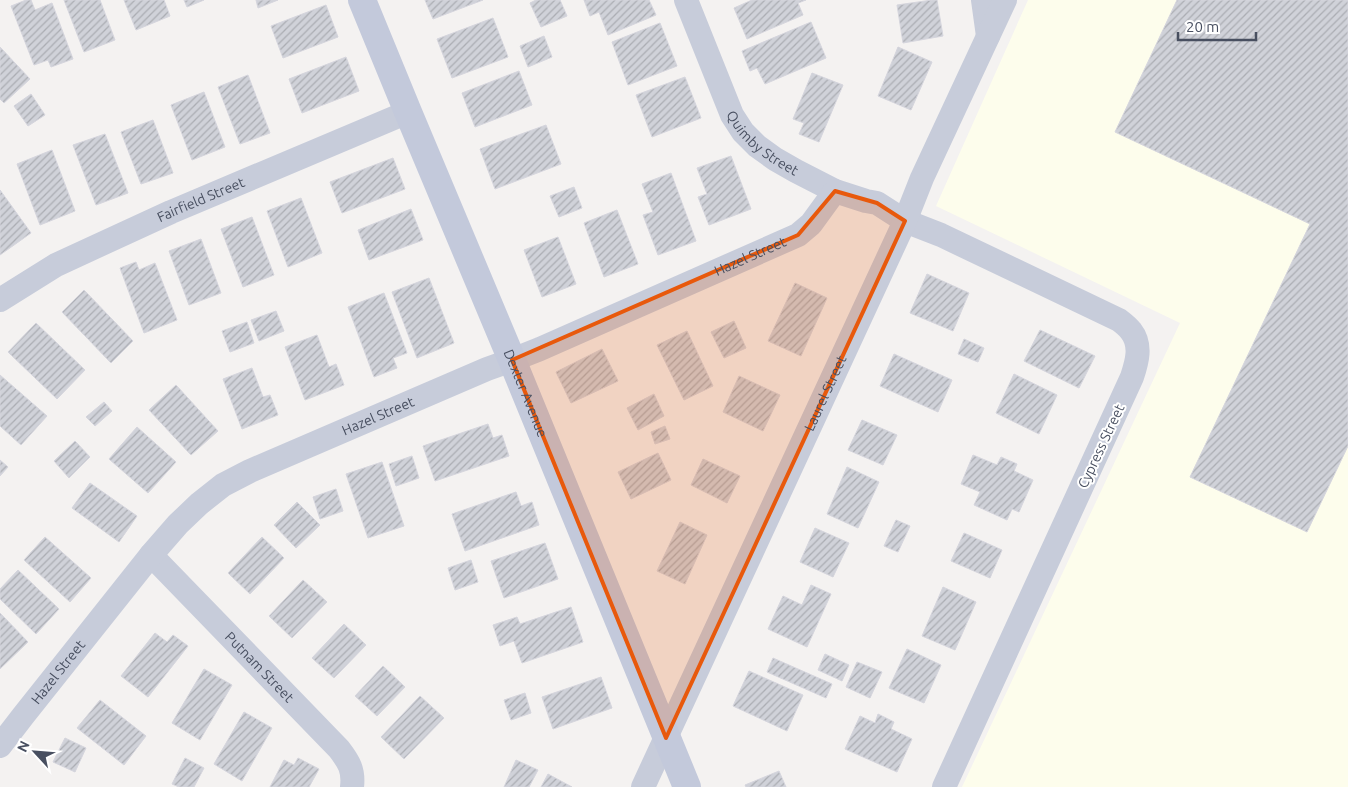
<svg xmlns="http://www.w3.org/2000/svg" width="1348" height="787" font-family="Ubuntu,sans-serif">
  <defs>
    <pattern id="building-hatch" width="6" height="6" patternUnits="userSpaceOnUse" patternTransform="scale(1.25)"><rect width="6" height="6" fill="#d0d2d9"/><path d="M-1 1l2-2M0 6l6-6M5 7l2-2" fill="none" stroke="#abadb3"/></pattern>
  </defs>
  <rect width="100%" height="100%" fill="#f4f2f1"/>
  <path fill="#fdfdec" d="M1028,0h320v787h-386l218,-464 -244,-117z"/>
  <g fill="url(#building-hatch)" stroke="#d5d5dd">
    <path d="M26,0h5l4,10 17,-7 21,56 -22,8 -3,-7 -14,5 -23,-59z"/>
    <path d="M64,0h36l15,40 -31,12z"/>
    <path d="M124,0h40l6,16 -34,14z"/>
    <path d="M184,0h20l-17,7z"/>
    <path d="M256,0h22l-20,8z"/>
    <path d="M425,0h58l-50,19z"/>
    <path d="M536,0h24l7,16 -26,11 -11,-24z"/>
    <path d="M584,0h65l7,15 -48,20 -9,-23 -9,4z"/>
    <path d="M752,0h54l-8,3 5,12 -56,24 -13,-31z"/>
    <path d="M932,0h5l6,36 -40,7 -6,-38z"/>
    <path d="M1177,0h171v446l-41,86 -117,-55 120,-253 -195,-92z"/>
    <path d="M326,5l12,32 -55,21 -12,-32z"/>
    <path d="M493,18l15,39 -56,21 -15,-39z"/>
    <path d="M811,22l15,36 -61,26 -8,-16 -7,3 -8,-20z"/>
    <path d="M660,23l17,43 -49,19 -16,-43z"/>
    <path d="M544,36l8,21 -24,10 -8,-21z"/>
    <path d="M0,47l30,32 -26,24 -4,-4z"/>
    <path d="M898,47l34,15 -21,48 -33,-14z"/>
    <path d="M346,57l13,34 -57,22 -13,-34z"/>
    <path d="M519,71l13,34 -57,22 -13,-34z"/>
    <path d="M812,73l31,12 -24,57 -20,-8 5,-11 -11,-4z"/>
    <path d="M248,75l22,58 -30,11 -22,-57z"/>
    <path d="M685,77l16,41 -49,19 -16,-42z"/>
    <path d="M204,92l21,55 -33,13 -21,-55z"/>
    <path d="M31,94l14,21 -17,11 -14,-20z"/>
    <path d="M153,120l20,53 -32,11 -20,-52z"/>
    <path d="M546,125l15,39 -66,25 -15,-40z"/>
    <path d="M105,134l23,59 -32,12 -23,-60z"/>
    <path d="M52,150l23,61 -35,14 -23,-61z"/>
    <path d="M731,156l20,53 -42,16 -11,-28 9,-3 -10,-26z"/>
    <path d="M393,158l12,31 -63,24 -12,-31z"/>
    <path d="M671,173l25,68 -38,14 -15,-40 10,-3 -11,-28z"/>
    <path d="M574,187l8,21 -23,9 -9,-21z"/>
    <path d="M0,190l31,43 -31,22z"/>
    <path d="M301,198l21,55 -34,14 -21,-56z"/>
    <path d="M411,209l12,31 -54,20 -11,-30z"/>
    <path d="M617,210l21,54 -34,13 -20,-54z"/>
    <path d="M252,217l22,58 -31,12 -22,-58z"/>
    <path d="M558,237l18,47 -34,13 -18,-47z"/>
    <path d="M201,239l20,54 -32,12 -20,-54z"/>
    <path d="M136,262l3,8 16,-7 22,57 -33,13 -24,-65z"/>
    <path d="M927,274l42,19 -16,38 -43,-18z"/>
    <path d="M429,278l25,65 -37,15 -25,-66z"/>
    <path d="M795,283l32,15 -26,58 -33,-15z"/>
    <path d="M84,290l49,51 -22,22 -49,-51z"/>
    <path d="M384,293l23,60 -14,5 4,10 -23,9 -26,-70z"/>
    <path d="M276,311l8,20 -25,10 -8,-21z"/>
    <path d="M734,321l12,27 -22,10 -13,-26z"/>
    <path d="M247,322l7,21 -24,9 -8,-21z"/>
    <path d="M36,323l49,47 -28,29 -49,-47z"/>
    <path d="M1040,330l55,26 -16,32 -55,-27z"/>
    <path d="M687,331l26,55 -29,14 -27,-55z"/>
    <path d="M317,335l12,32 7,-3 8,21 -39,15 -20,-53z"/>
    <path d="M964,339l20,9 -6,14 -20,-8z"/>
    <path d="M602,349l16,32 -47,22 -15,-31z"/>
    <path d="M894,354l58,26 -14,32 -58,-26z"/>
    <path d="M252,368l11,29 7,-2 8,20 -36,14 -19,-50z"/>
    <path d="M1014,374l43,21 -18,39 -43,-21z"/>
    <path d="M0,375l47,41 -26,29 -21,-19z"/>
    <path d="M739,376l41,19 -17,36 -40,-19z"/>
    <path d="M176,385l42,46 -27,24 -42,-45z"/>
    <path d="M654,394l10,22 -26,14 -11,-22z"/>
    <path d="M104,402l8,9 -17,15 -9,-9z"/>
    <path d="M862,420l35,15 -14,30 -35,-15z"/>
    <path d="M488,424l5,14 9,-3 7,21 -74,25 -12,-35z"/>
    <path d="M665,426l5,13 -15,5 -4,-12z"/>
    <path d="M137,427l39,35 -28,31 -39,-34z"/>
    <path d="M75,441l15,16 -21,21 -15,-17z"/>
    <path d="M658,453l13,27 -40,19 -13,-27z"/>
    <path d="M973,455l24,10 4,-8 16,7 -3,7 19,9 -14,32 -7,-3 -5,11 -33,-15 6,-13 -19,-8z"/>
    <path d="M412,456l7,22 -23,8 -7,-22z"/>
    <path d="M703,459l37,17 -13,27 -36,-18z"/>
    <path d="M0,460l8,7 -8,9z"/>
    <path d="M382,462l22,64 -36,12 -22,-64z"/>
    <path d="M847,467l32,15 -21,46 -31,-14z"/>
    <path d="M90,483l47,33 -18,26 -47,-34z"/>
    <path d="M336,489l7,22 -23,8 -7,-22z"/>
    <path d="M516,492l5,14 11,-4 7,23 -74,26 -13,-37z"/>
    <path d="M297,502l23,23 -24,23 -22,-23z"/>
    <path d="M896,520l14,6 -12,26 -14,-6z"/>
    <path d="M680,522l27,13 -22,49 -28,-13z"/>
    <path d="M815,528l34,15 -16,34 -33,-15z"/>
    <path d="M964,533l38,17 -12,28 -39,-17z"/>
    <path d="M45,537l46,41 -21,24 -46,-42z"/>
    <path d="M262,537l22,21 -34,36 -22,-21z"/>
    <path d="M545,543l13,36 -54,19 -13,-37z"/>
    <path d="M471,560l7,22 -23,8 -7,-22z"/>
    <path d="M18,570l41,39 -23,25 -36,-35v-10z"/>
    <path d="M303,580l24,22 -35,36 -23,-22z"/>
    <path d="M811,585l20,9 -24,53 -39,-18 15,-33 19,9z"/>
    <path d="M943,587l33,15 -21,48 -33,-14z"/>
    <path d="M571,607l12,35 -61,21 -8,-22 -14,5 -7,-21 24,-8 3,7z"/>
    <path d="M0,613l28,29 -28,27z"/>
    <path d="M344,624l22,21 -32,33 -22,-20z"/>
    <path d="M155,633l12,9 6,-7 15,11 -40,51 -27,-21z"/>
    <path d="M907,649l34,16 -17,38 -35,-15z"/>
    <path d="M825,654l24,11 -7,16 -24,-11z"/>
    <path d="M773,658l59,26 -6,14 -59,-26z"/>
    <path d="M857,662l25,10 -12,26 -24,-11z"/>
    <path d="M383,666l22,21 -28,29 -22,-20z"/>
    <path d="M204,669l28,16 -32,55 -28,-17z"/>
    <path d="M749,671l54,24 -16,36 -54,-25z"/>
    <path d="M601,677l11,31 -59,21 -11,-32z"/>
    <path d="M525,693l6,20 -20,7 -7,-20z"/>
    <path d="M420,696l24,22 -40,41 -23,-22z"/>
    <path d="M100,700l46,36 -22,29 -47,-37z"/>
    <path d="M244,712l28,16 -30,53 -28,-17z"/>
    <path d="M878,714l16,8 -3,7 21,10 -15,33 -52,-23 15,-33 15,7z"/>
    <path d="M65,738l21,10 -11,24 -22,-10z"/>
    <path d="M185,758l19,10 -10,19h-15l-7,-3z"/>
    <path d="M298,758l21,11 -10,18h-39l14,-27 10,5z"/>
    <path d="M516,760l22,10 -9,17h-25z"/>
    <path d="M779,771l7,16h-40l-1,-2z"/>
    <path d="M548,774l24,13h-31z"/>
  </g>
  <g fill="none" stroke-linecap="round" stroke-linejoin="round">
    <g stroke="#c7ccda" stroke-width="24">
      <path id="s1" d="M686,0l46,115 11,17 14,14 18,13 21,12 39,20 31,10 11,2 28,18 36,14 178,85c4,3 9,7 12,11 11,14 6,31 1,46l-188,410"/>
      <path d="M983,0l5,36"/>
      <path id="s2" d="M0,300l56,-35 115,-53 237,-100"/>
      <path id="s3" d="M151,555l188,194c10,13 15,21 13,38"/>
      <path id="s4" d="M0,746l23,-30 128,-161 27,-31 21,-20 24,-19 27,-14 237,-102 25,-9 28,-11 258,-114 13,-11 24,-33"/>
      <path id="s5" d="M643,787l262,-566 17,-43 83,-178"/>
    </g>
    <path stroke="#c3c9db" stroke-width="28" id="s6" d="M362,0l46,112 104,248 175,427"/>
  </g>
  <path fill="#e8590c" fill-opacity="0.2" stroke="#e8590c" stroke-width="4" stroke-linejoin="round" d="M835,191l42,12 28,18 -239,517 -154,-378 286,-125z"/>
  <g text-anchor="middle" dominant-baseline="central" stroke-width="4" stroke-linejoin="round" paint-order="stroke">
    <g font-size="14" fill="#484f60" stroke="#fff">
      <text stroke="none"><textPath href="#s1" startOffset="166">Quimby Street</textPath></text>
      <text stroke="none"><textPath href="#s2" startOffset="225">Fairfield Street</textPath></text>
      <text stroke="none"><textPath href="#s4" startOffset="919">Hazel Street</textPath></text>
      <text stroke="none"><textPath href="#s6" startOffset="426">Dexter Avenue</textPath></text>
      <text stroke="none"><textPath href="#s5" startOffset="434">Laurel Street</textPath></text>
      <text stroke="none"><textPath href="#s4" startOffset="514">Hazel Street</textPath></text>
      <text transform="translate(1101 446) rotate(-65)">Cypress Street</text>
      <text stroke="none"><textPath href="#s3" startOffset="156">Putnam Street</textPath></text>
      <text stroke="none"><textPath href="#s4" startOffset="94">Hazel Street</textPath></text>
    </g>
  </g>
  <g transform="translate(35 752) rotate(296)" stroke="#ffffff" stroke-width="4" paint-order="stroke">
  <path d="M0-4L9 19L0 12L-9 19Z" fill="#484f60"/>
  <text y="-8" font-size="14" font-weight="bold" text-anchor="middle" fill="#484f60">N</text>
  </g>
  <path d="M1178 32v8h78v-8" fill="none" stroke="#484f60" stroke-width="2.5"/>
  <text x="1186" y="32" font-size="15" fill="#484f60" stroke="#ffffff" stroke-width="4" paint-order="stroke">20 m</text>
</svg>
